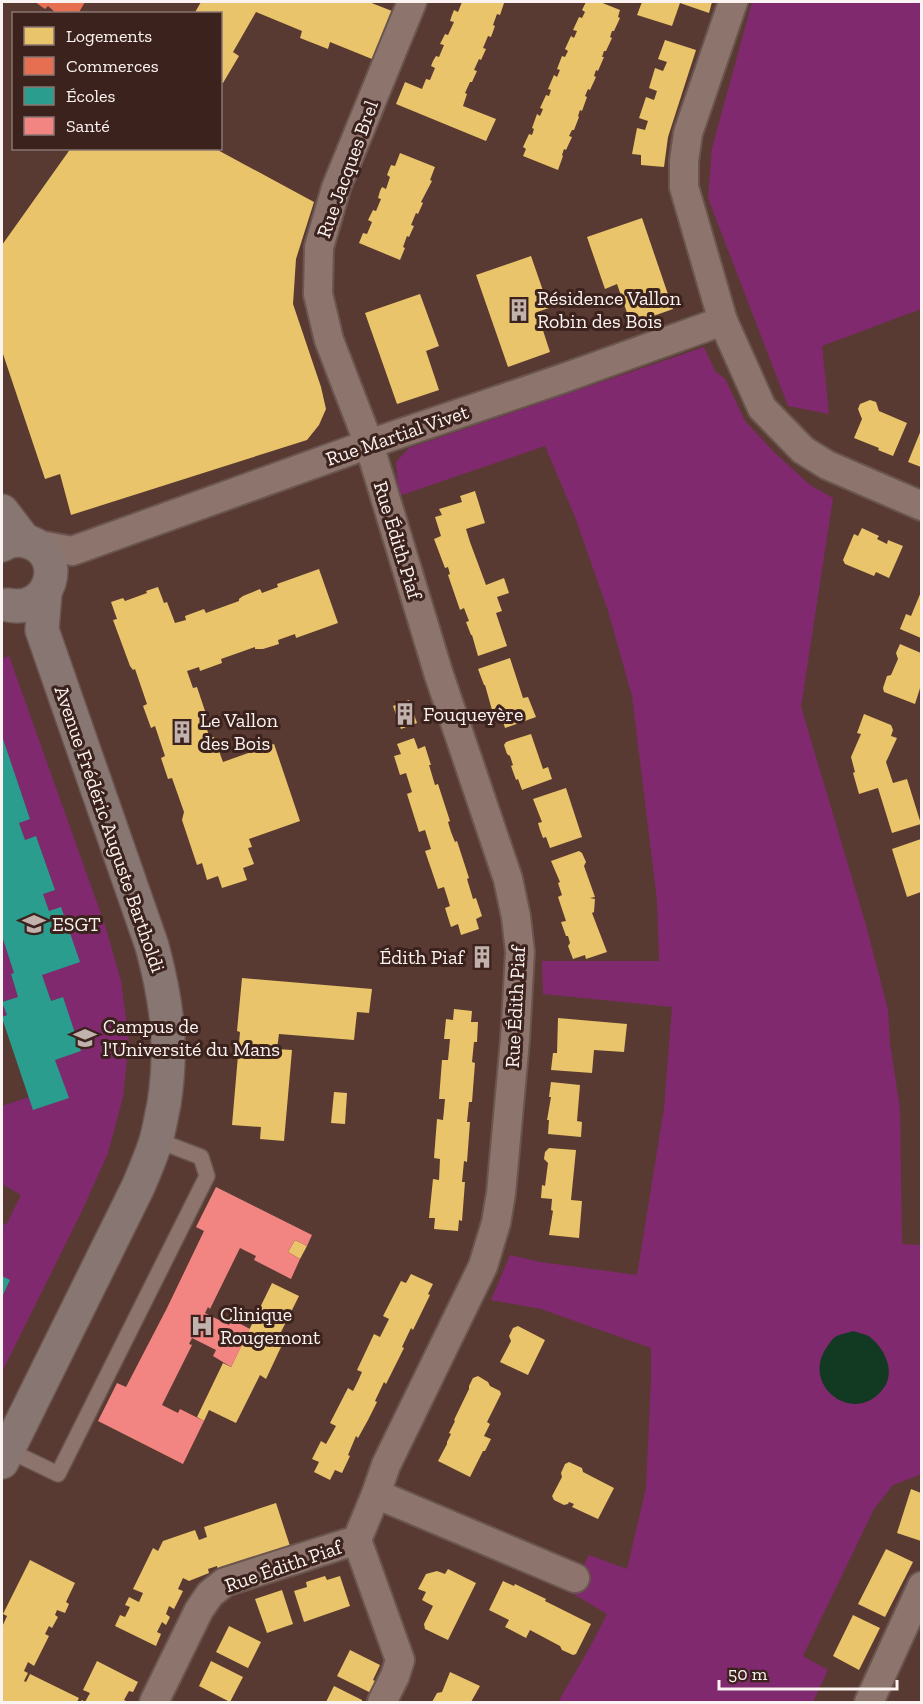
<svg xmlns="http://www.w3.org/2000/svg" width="923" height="1704" font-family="'Zilla Slab',serif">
  <rect width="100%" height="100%" fill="#593a32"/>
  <g fill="#80296e">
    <path d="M752,2h169v307l-99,37 7,68 -41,-8 -80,-208 4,-50z"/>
    <path d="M704,347l11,24 10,8 20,42 30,32 35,32 23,13 -32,209 65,218 22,85 2,33 10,66 2,135 19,1 1,229 -29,11 -19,24 -71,147 25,14 -15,32h-255l31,-53 18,-35 -37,-22 19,-37 38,14 19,-81 5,-109v-31l-110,-39 -50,-9 19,-45 30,7 97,13 27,-167 8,-101 -129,-13 -1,-33h117l-2,-61 -25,-204 -24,-85 -33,-94 -30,-71 -146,50 -3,-34 13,-14z"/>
    <path d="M9,656l97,272 15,53 8,60 -6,56 -15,56 -27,60 -79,159v-75l8,-16 -8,-5v-53l4,2 15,-30 -19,-11v-78l27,-9 5,13 34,-12 -13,-38 26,-9 -19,-54 -11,4 -9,-26 7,-64 -6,-17 12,-4 -19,-54 -11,4 -6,-17 11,-5 -28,-80v-79z"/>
    <path d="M2,936l12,37 -3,2 7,22 -15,5 4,13 -5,2z"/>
  </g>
  <path fill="#123922" d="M853,1331c5,2 13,3 17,6 14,11 25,33 15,49 -28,43 -86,0 -58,-39 2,-3 5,-8 8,-10 5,-3 13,-4 18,-6z"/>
  <g fill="#e9c46a">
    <path d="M201,2h168l23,9 -20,48 -42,-17 -2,7 -28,-11 2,-7 -46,-19 -23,40 6,4 -16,27 -3,-1v-68h-26z"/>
    <path d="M462,2h40l2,1 -4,12 -3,-1 -4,11 2,1 -4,11 -3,-1 -5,12 3,1 -5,11 -2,-1 -5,11 3,1 -5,11h-2l-5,11 2,1 -4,12 33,13 -10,22 -90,-37 9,-22 17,7 4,-10 4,1 5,-12 -4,-2 2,-5 3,-5 3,1 5,-12 -4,-1 5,-10 3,1 6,-13 -4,-1 2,-6 2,-5 4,2z"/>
    <path d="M586,2h14l20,8 -2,7 2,1 -6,13h-2l-2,6 2,1 -6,13h-2l-2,6h2l-6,14 -2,-1 -2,6 2,1 -6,13 -2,-1 -3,7 2,1 -5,14 -2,-1 -2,6 1,1 -5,13h-2l-3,6 3,1 -6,13 -2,-1 -2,6 1,1 -5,14 -35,-14 3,-7 -3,-2 6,-13 3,1 2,-6 -2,-1 5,-14 3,2 3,-7 -3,-1 6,-13 3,1 2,-6 -3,-1 6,-14 3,2 3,-7 -3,-1 5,-13 3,1 3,-6 -3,-2 6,-13 3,2 3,-7 -4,-1 6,-13 3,1 3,-6 -3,-2z"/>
    <path d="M642,2h70l-3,11 -29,-10 -8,23 -35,-11z"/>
    <path d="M665,40l31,10 -28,87 -4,30 -23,-2v-10l-9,-1 5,-26 8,2 3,-9 -9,-3 7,-21 8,3 3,-9 -8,-3 6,-20 8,3 4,-9 -9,-3z"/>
    <path d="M71,148h143l100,54 -18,57 -3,45 28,83 5,22 -7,16 -12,15 -236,75 -11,-41 -15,5 -43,-128v-106z"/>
    <path d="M400,153l35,14 -5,13 2,1 -11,21 2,1 -5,11 -2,-1 -5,12 3,1 -5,11 -2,-1 -4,11 2,1 -5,12 -41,-17 4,-10 4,1 5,-12 -4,-2 5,-10 3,1 5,-12 -3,-1 2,-7 2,-4 4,2 4,-12 -3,-2 4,-10 4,1z"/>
    <path d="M642,218l31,91 -42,15 -14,-40 -12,5 -18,-52z"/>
    <path d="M531,256l18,52 -12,4 13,40 -42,15 -32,-92z"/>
    <path d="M420,294l19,52 -13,5 13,39 -42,14 -32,-91z"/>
    <path d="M870,400l6,2 3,9 28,12 -14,33 -15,-6 1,-2 -25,-10 8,-19 -4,-10 2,-5z"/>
    <path d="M921,430v37l-13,-5z"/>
    <path d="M475,491l10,32 -19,6 4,13 16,43 18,-7 5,15 -12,4 5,14 -6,2 11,33 -29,10 -6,-21h-1l-5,-13 3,-1 -5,-13 -4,2 -12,-35 2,-1 -2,-7 -3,1 -11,-29 7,-3 -6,-19 7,-2 -3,-6 23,-7 -2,-6z"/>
    <path d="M862,528l17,8 -2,3 10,5 1,-4 15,6 -14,32 -13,-6 -2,4 -29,-12 -2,-4 11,-26 4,2z"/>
    <path d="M319,569l19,54 -42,15 -1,-4 -17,6 1,4 -16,5h-8v-2l-34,12 1,4 -22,8 -1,-4 -12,4 6,17 4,-1 8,24 -4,2 9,25 4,-1 9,25 51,-18 26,77 -51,18 3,8 -4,1 6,16 -11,4 4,12 -25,8 -4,-12 -11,4 -5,-17 -5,2 -15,-45 2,-8 -12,-34 -4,1 -7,-21 4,-2 -10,-30 -4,2 -8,-22 4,-2 -12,-35 -2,1 -3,-4 -17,-46 4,-1 -6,-17 12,-4 2,3 22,-8 -1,-2 12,-4 6,16 3,-1 8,21 11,-3 -1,-4 19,-7 2,4 33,-12v-2l4,-3 17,-7 2,4 16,-6 -1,-3z"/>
    <path d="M921,592v46l-21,-9 6,-15 5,2z"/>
    <path d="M900,644l21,9v32l-6,19 -31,-12 -1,-4 4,-12 4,-1 7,-16 -2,-6z"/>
    <path d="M510,658l13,40 5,-1 8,20 -31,11 -6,-21 -7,3 -7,-25h-1l-6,-16z"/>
    <path d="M409,700l8,23 -16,6 -8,-23z"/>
    <path d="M864,714l27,11 2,5 -2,6 6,2 -11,24 7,21 14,-4 14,45 -29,9 -14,-45 -19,6 -6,-21 2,-1 -4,-15 10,-23 -4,-1z"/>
    <path d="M531,734l12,35 5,-2 4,12 -30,11 -4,-11 -2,1 -5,-14 2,-1 -3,-9 -3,-2 -3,-9 2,-3z"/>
    <path d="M414,738l4,11 7,-3 6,19h-2l6,20 3,-1 12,37 -2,1 3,10 4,10 2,-1 12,37 -2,1 6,20 3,-1 6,18 -6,3 3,10 -18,6 -3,-11 -7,3 -6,-19 5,-2 -6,-19 -6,2 -13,-38 6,-2 -6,-19 -6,2 -12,-38 5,-2 -6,-19 -6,2 -6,-19 7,-2 -4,-10z"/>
    <path d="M566,788l16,49 -32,11 -4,-11 -3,1 -3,-8 -2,-7 4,-1 -9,-23z"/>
    <path d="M921,839v53l-14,5 -15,-48z"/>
    <path d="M579,851l3,2 4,9 -2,4 11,31 -5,1 5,1 -1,13 -2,1 15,39 -21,7 -1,-4 -12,4 -5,-13 2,-3 -2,-7h-2l-5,-14 5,-1 -8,-24 4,-2 -4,-12 2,-1 -9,-21z"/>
    <path d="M479,950l8,1 -1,13 -8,-1z"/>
    <path d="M242,978l130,11 -3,24 -12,-1 -3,28 -75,-6 -2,15 15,1 -8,91 -24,-2 1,-12 -29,-2 8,-93 -3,-1z"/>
    <path d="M454,1009l18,2 -1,11h7l-1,20h-3l-2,20 3,1 -3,39h-3l-2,20h3l-3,40 -3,-1 -2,21h3l-3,39 -3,-1 -1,11 -24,-2 1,-11h-6l4,-39 6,1 1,-21 -6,-1 3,-39 6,1 1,-10 1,-11h-6l3,-39h6l1,-10 1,-11h-6l2,-20 7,1z"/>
    <path d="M558,1018l69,6 -3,28 -30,-2 -2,23 -41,-3 2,-17h4z"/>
    <path d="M551,1082l29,3 -3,36 5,1 -1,15 -33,-3 1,-14h-2l4,-23h-2z"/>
    <path d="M334,1092l13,1 -2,31 -14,-1z"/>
    <path d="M549,1148l27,2 -5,50 11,1 -3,37 -30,-3 4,-24 -2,-1 1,-11 -11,-1 1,-13 3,1 3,-23 -4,-4 1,-7z"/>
    <path d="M295,1240l12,6 -7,13 -12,-7z"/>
    <path d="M411,1274l22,10 -5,10 2,1 -17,35 -2,-2 -9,19 2,1 -18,36 -2,-2 -9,19 2,1 -9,18 -10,18 -2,-2 -8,19 2,1 -8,17 -7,-3 -5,10 -16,-8 5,-10 -7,-3 9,-18 5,3 10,-18 -6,-3 18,-35 5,3 5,-10 4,-9 -5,-2 17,-36 6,3 9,-18 -6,-3 18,-35 5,2z"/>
    <path d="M272,1283l27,13 -24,48 6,3 -15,32 -6,-4 -24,48 -27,-13 -5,11 -7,-4 26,-54 8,4z"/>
    <path d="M518,1326l27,14 -17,35 -28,-13 11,-21 -2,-5 4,-8z"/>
    <path d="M478,1376l10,6 2,4 10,5 1,3 -14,28 3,2 -6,12 7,3 -6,12h-2l-13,26 -32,-16 9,-17v-2l4,-8 -2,-1 6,-12 -1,-1 15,-31v-3l4,-8z"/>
    <path d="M569,1462l13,6 1,4 31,16 -16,31 -26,-12 2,-3 -5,-2 -1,2 -4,1 -10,-5 -2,-4 10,-19 -1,-4 4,-9z"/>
    <path d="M911,1489l10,4v48l-24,-8z"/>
    <path d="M276,1503l14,43 -72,24 -1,-4 -9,3 1,4 -20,8 -6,-3 -5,11 5,2 -9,18 -5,-3 -3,8 4,3 -4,8 -4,-3 -5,10 4,2 -5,12 -41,-20 5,-11 5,2 5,-10 -5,-2 4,-8 10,5 4,-9 -10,-4 20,-41 5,3 5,-10 32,-11 4,10 8,-3 -3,-10z"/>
    <path d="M886,1549l27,13 -28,55 -27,-13z"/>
    <path d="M30,1560l45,23 -9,19 3,2 -4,9 -8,-3 -2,5 3,2 -6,11 -3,-2 -4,8 4,2 -15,30 -6,-4 -4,9 4,2 -4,8 2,1 4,-8 49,24 -2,4h-75v-75l5,-11 -4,-2z"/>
    <path d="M448,1569l28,14 -28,57 -23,-11 -1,-5 9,-18 -11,-6 4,-8 -8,-3 8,-15 11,-3 8,3z"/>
    <path d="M325,1576l2,4 13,-4 10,30 -46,16 -10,-31 13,-4 -1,-5z"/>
    <path d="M503,1581l11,5 1,-2 31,15 -1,2 46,23 -15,30 -3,1 -11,-5 -2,-4 -30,-16 -4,8 -21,-11 4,-7 -20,-10z"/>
    <path d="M282,1590l11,34 -26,9 -12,-34z"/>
    <path d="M853,1615l27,13 -21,42 -26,-14z"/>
    <path d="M229,1626l32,16 -13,26 -32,-16z"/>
    <path d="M350,1650l30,15 -7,15 4,2 -6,11 -34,-17z"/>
    <path d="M97,1661l41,21 -5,10 -4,-1 -5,9 4,2h-48l2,-2 3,2 5,-9 -7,-3z"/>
    <path d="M211,1661l32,16 -13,25 -31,-16z"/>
    <path d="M450,1672l30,14 -9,16h-39l5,-9 5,-1z"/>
    <path d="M334,1686l28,14v2h-36z"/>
  </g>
  <path fill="#e76f51" d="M35,2h50l-7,12h-21l-9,-8 -3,3z"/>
  <g fill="#2a9d8f">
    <path d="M2,736l28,83 -11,4 6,17 11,-4 19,54 -12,4 6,17 12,-4 19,55 -38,13 9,26 12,-4 18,54 -26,9 14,38 -36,12 -31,-92v-1l5,-2 -5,-13 16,-5 -7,-23 3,-1 -12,-37z"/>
    <path d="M2,1276l8,4 -8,17z"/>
  </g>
  <path fill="#f28482" d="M216,1187l96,48 -5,11 -12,-6 -7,12 12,7 -9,20 -37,-19 2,-4 -16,-8 -30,61 -2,-2 -3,6 24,12 2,-6 19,10 -19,38 -18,-11 3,-6 -24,-12 -3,6 3,1 -30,60 16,8 2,-4 24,12 -21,43 -85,-43 19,-38 9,4 41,-79 37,-77 -8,-4z"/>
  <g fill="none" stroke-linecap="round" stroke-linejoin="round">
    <g stroke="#6a554f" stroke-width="18">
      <path id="lane" d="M8,1450l50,24 149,-298 -6,-19 -34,-13 -11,-2"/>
    </g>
    <g stroke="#6a554f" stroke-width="32">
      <g id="street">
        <path d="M733,2l-45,131 -4,28v26l39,134 39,87 41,42 24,15 95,41"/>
        <path d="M34,544l38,7 297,-107 192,-65 162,-58"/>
        <path d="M376,1494l199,84"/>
        <path d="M357,1540l43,120 -5,16 -13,26"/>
        <path d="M154,1702l45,-92 11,-16 15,-12 132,-42 19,-46 10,-29 97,-199 13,-43 5,-30 14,-153 5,-88 -4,-35 -8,-38 -69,-204 -70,-231 -40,-104 -11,-46 1,-47 17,-59 76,-186"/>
        <path d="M869,1702l53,-116"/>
      </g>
    </g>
    <g stroke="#6a554f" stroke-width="36">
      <g id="secondary">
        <path d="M2,511l23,30"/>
        <path d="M2,545c8,-5 17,-6 27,-3 39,14 22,72 -21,63"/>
        <path d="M2,1462l136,-275c6,-14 12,-28 17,-43 4,-12 6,-27 9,-40 9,-58 3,-102 -12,-158l-110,-316 3,-37"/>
      </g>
    </g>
    <use href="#lane" stroke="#8d756e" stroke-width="15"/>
    <use href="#street" stroke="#8d756e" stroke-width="28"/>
    <use href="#secondary" stroke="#887672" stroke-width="33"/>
  </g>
  <defs>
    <g id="building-bare" transform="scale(1.8)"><path d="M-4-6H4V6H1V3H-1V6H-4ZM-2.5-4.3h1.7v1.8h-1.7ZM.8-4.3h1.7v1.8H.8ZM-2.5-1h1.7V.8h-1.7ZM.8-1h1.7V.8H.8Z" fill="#c2b2ae" stroke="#3c221c" stroke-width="2.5" paint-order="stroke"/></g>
    <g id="university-bare" transform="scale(1.8)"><path d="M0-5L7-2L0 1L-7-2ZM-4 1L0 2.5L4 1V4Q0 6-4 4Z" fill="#c2b2ae" stroke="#3c221c" stroke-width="2.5" paint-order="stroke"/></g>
    <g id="hospital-bare" transform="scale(1.8)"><path d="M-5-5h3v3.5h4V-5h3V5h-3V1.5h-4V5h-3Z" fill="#c2b2ae" stroke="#3c221c" stroke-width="2.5" paint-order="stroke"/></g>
  </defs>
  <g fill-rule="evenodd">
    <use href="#building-bare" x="519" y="310"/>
    <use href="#building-bare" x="405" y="714"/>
    <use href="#building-bare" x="182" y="732"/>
    <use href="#university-bare" x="34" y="924"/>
    <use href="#building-bare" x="482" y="957"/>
    <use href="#university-bare" x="85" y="1038"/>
    <use href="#hospital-bare" x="202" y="1326"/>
  </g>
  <g text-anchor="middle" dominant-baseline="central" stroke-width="6" stroke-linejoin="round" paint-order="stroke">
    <g font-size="20" fill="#faf3f1" stroke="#3c221c">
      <text transform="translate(347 169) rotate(-70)">Rue Jacques Brel</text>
      <text transform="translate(397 435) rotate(-19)">Rue Martial Vivet</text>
      <text transform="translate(398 540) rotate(73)">Rue Édith Piaf</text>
      <text transform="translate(110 829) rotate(71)">Avenue Frédéric Auguste Bartholdi</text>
      <text transform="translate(515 1007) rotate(-87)">Rue Édith Piaf</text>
      <text transform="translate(283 1566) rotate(-19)">Rue Édith Piaf</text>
    </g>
    <g font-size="20" fill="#faf3f1" stroke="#3c221c" text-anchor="start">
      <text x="537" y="298">Résidence Vallon<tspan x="537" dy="23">Robin des Bois</tspan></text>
      <text x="423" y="714">Fouqueyère</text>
      <text x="200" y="720">Le Vallon<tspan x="200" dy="23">des Bois</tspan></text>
      <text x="52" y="924">ESGT</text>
      <text x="464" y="957" text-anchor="end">Édith Piaf</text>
      <text x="103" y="1026">Campus de<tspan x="103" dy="23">l'Université du Mans</tspan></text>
      <text x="220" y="1314">Clinique<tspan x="220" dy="23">Rougemont</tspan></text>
    </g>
  </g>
  <rect width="923" height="1704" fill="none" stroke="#faf3f1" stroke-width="6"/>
  <rect x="12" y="12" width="210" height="138" fill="#3c221c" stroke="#887671" stroke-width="1.5"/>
  <rect x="24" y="27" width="30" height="18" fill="#e9c46a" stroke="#887671" stroke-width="1.5"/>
  <text x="66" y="42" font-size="18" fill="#faf3f1">Logements</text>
  <rect x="24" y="57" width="30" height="18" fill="#e76f51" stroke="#887671" stroke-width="1.5"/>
  <text x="66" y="72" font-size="18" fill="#faf3f1">Commerces</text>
  <rect x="24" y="87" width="30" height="18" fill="#2a9d8f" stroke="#887671" stroke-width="1.5"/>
  <text x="66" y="102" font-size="18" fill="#faf3f1">Écoles</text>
  <rect x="24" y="117" width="30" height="18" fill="#f28482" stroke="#887671" stroke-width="1.5"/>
  <text x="66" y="132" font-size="18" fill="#faf3f1">Santé</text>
  <path d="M719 1680v9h178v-9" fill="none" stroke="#faf3f1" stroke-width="3"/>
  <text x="728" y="1680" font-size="18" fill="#faf3f1" stroke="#3c221c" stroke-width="4.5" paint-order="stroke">50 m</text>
</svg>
